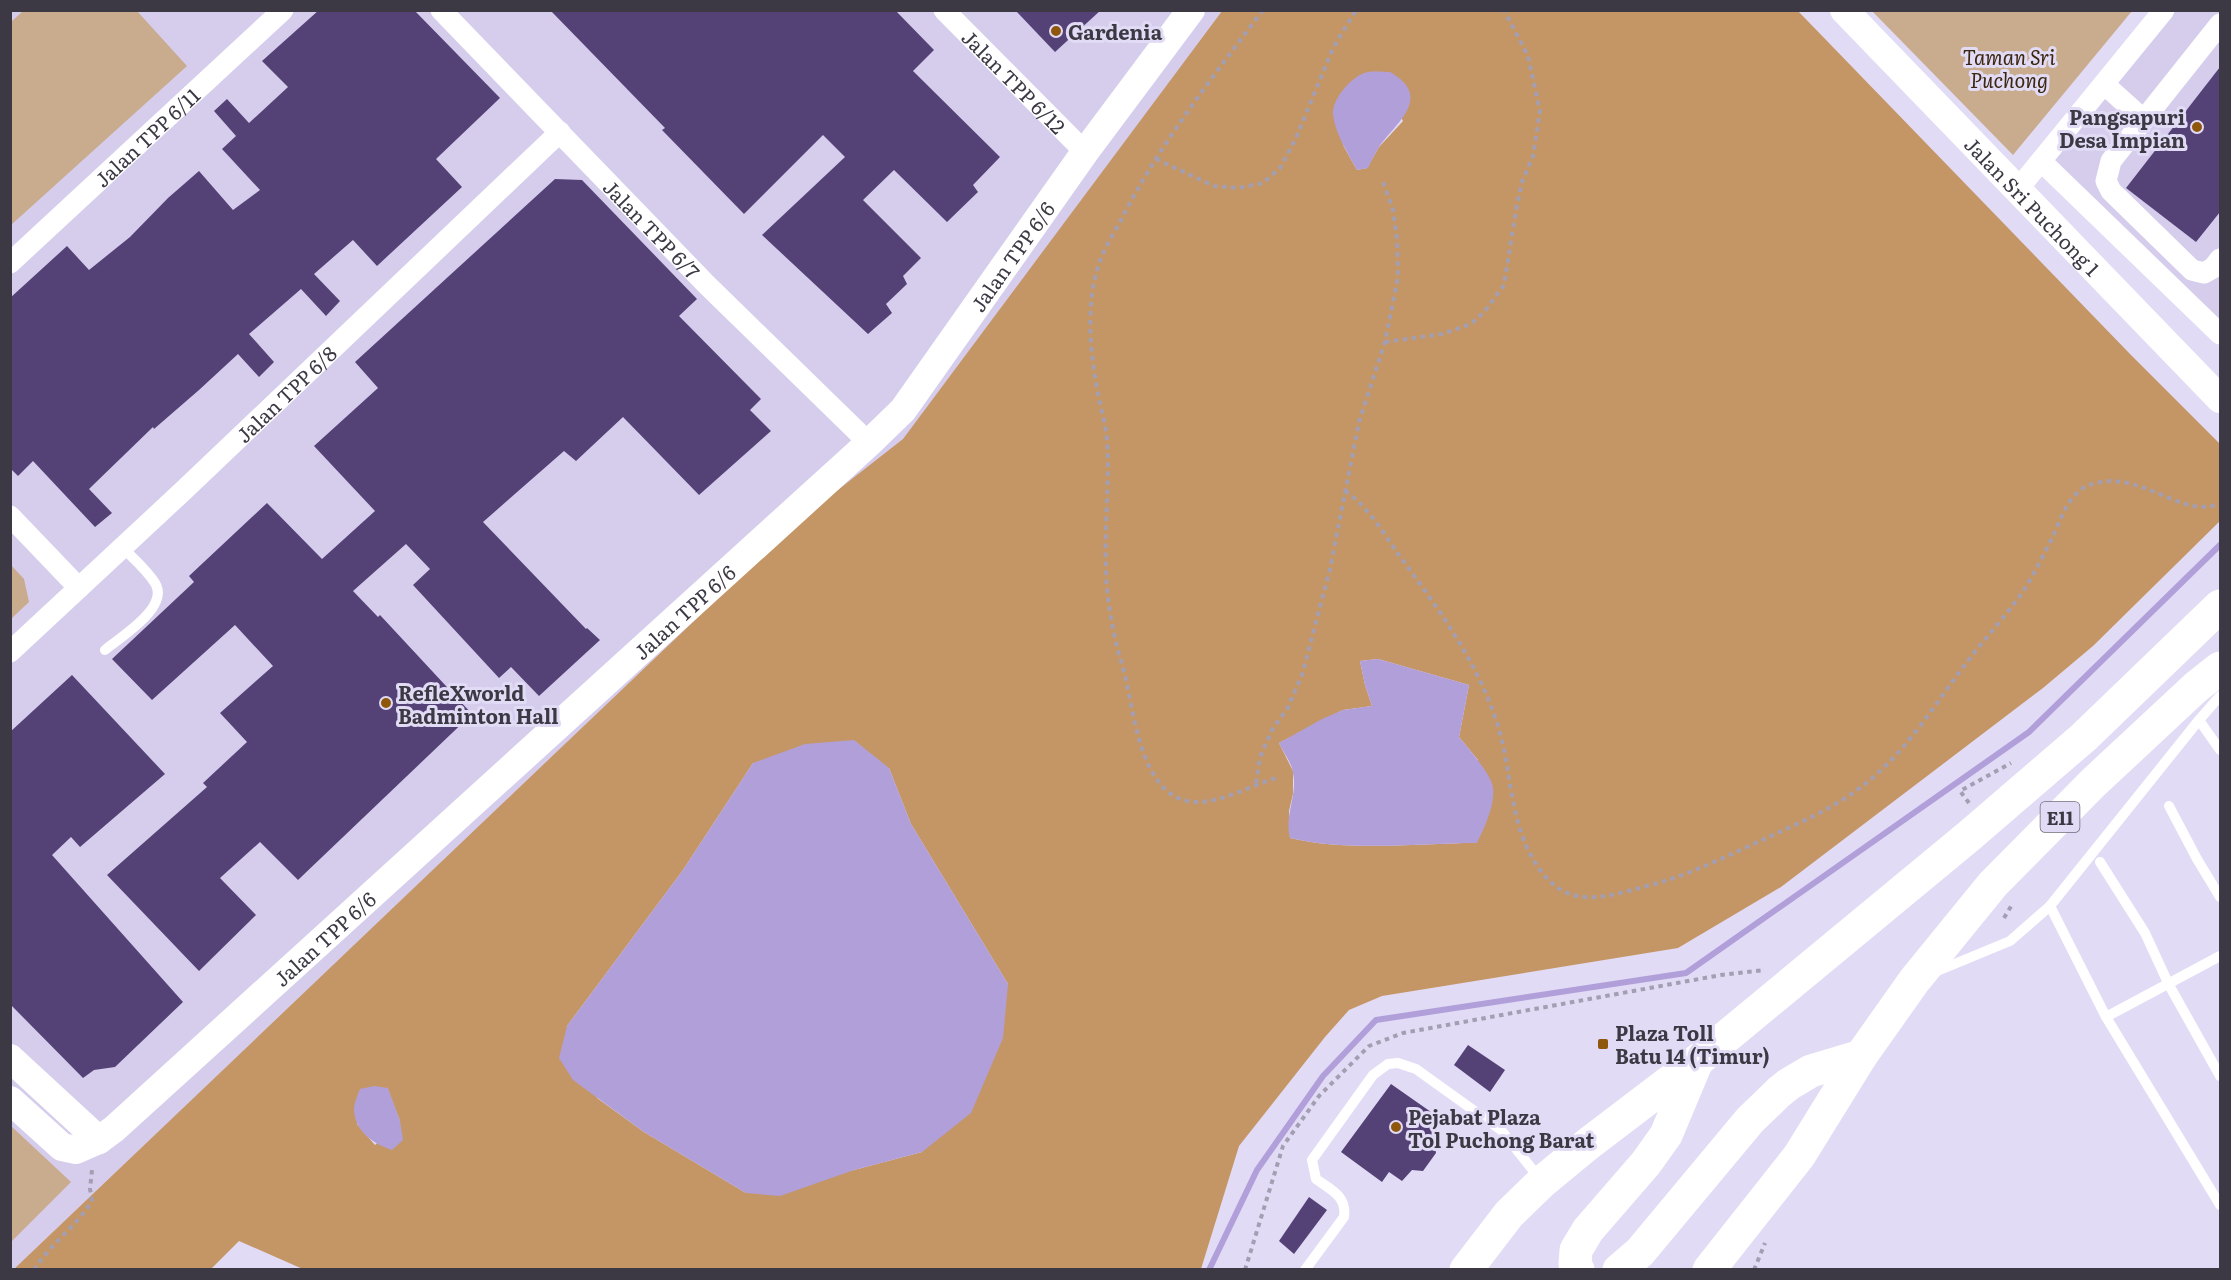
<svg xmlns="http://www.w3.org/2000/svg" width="2231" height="1280" font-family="Literata,serif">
  <rect width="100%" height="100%" fill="#e2dbf5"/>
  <g fill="#d6cded">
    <path d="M10,11h1212l-319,429 -101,78 -789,752 -3,-1z"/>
    <path d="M2175,11h45v315l-168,-166z"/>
  </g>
  <g fill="#c9ab8d">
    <path d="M23,11h114l50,55 -176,159v-203z"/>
    <path d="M1872,11h260l-119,144z"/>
    <path d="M11,565l13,14 5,23 -18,17z"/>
    <path d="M11,1126l60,56 -60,60h-1z"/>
  </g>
  <path fill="#c59665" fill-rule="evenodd" d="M1222,11h576l333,344 89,89v77l-127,125 -50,42 -262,199 -103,61 -296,48 -33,14 -24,27 -86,109 -38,123 -896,1 -66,-29 -28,28 -198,1 789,-752 101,-79zM1374,72l29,49 -24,26 -12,21 -10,2 -13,-23 -11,-34c10,-20 17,-38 41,-41zM1378,659l91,26 -10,52 19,23 -1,83c-60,0 -129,9 -187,-5l-1,-27 4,-17v-23l-14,-28 64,-33 29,-4 -7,-21 -5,-24zM753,763l136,5 22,56 97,160 -86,168 -68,18 -108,23 -102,-61 -47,-34 -30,-72 116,-156zM387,1088l13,33 -25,24 -18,-21z"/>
  <g fill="#b19fda">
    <path d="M1390,72c44,25 6,51 -11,75 -4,7 -8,14 -11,21l-11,2c-9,-17 -22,-36 -24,-56 -1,-14 16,-34 29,-40 7,-4 20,-2 28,-2z"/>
    <path d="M1378,659l91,26 -10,52c9,11 33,38 34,51 2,18 -9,40 -16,55 -59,0 -129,9 -187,-5 -6,-23 8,-43 3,-65 -1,-10 -10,-21 -14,-30l43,-24 21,-9 29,-4 -7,-21 -5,-24z"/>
    <path d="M854,740l35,28 22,56 97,160 -5,54 -32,75 -49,39 -68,18 -74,26 -34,-3 -102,-61 -71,-52 -14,-22 8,-32 116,-156 70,-107 52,-19z"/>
    <path d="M374,1086l14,2 12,33 3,19 -11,10c-19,-6 -39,-20 -38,-43 1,-6 4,-13 6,-18z"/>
  </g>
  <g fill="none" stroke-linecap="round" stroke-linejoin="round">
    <path stroke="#b19fda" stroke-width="6" d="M1209,1270l48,-100 66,-94 53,-56 310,-47 343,-241 191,-187"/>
  </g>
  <g fill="#544277">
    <path d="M319,10h95l86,88 -64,61 26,28 -85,79 -24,-26 -39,34 26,27 -14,15 -25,-27 -52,45 25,28 -15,15 -21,-23 -39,36 -45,39 -1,-2 -64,62 23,24 -17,14 -62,-66 -15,15 -8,-8v-170l57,-52 22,24 41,-33 38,-39 31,-27 34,39 27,-20 -38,-41 14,-13 -22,-25 13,-12 22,24 39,-36 -26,-26z"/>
    <path d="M550,10h345l39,40 -21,21 87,86 -27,28 5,7 -31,30 -53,-52 -31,30 58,58 -18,18 4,8 -21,20 6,9 -24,21 -106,-99 83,-78 -22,-22 -79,79 -82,-84 3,-2z"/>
    <path d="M1015,10h86l-46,42z"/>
    <path d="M2220,67v145l-24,30 -70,-54z"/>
    <path d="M555,179l27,1 115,119 -18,17 82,83 -11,11 21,21 -72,64 -76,-78 -47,44 -12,-10 -81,71 103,107 1,-1 13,12 -61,56 -28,-29 -12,11 -86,-93 17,-16 -24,-25 -53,47 25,26 2,-2 92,99 -174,166 -38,-38 -40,36 36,37 -57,56 -92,-96 100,-88 -4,-4 44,-41 -27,-29 53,-47 -38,-41 -83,75 -40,-41 82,-77 -5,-6 78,-73 55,56 53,-48 -61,-65 64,-58 -23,-26z"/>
    <path d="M72,675l93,99 -85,73 -9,-10 -19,18 131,147 -68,65 -21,3 -11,8 -73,-74v-272z"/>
    <path d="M1468,1045l37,25 -15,22 -36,-27z"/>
    <path d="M1391,1084l40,28 -7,9 16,13 -6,8 2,11 -13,18 -11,-1 -10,11 -13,-9 -7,10 -41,-30z"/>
    <path d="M1309,1197l18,13 -33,44 -15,-13z"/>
  </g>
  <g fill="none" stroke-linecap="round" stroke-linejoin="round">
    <g stroke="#a39eb2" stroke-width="4" stroke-dasharray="4.5 4.5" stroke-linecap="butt">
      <path d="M1263,10c-51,68 -105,136 -143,212 -7,12 -15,25 -20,39 -15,40 -10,92 -2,133 3,16 8,31 9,47 3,42 -3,84 -1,126 0,24 4,48 9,71 3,15 8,28 11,42 8,35 14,92 45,114 31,22 75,-8 106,-16"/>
      <path d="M1156,159l58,27 24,2 25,-5 17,-15 16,-30 37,-90 23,-38"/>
      <path d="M1385,342l57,-8 29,-10 14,-13 19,-26 12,-75 6,-28 11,-26 7,-45 -12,-55 -24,-46"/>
      <path d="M1345,491c21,14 37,39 51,60 41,56 85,114 104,182 11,40 11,90 33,126 30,52 65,40 114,27 35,-9 65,-23 98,-38 58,-28 104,-42 150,-92 27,-29 48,-63 72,-94 18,-24 40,-47 57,-72 11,-18 22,-39 31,-58 7,-17 13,-33 28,-44 5,-4 12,-4 18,-6 43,-8 85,38 119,21"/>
      <path d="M1256,783l4,-26 12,-27 15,-21 15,-34 28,-106 29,-147 26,-80 13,-65 -1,-38 -4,-29 -10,-28"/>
      <path d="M1969,803l-9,-12 51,-28"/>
      <path d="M2004,918l9,-15"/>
      <path d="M34,1270c16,-26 42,-43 58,-69l-2,-12 2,-19"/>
      <path d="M1245,1270l38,-124 36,-50 50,-50 34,-13 318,-58 44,-5"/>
      <path d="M1754,1270l11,-27"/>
    </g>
    <g stroke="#fff" stroke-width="10">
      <path d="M105,650c17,-14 65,-43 50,-67 -8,-13 -21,-24 -32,-35"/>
      <path d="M2199,720l21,30"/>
      <path d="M2169,806l28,53 23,38"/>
      <path d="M2100,862l45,71 24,52 51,91"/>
      <path d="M2050,906l56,111 114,188"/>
      <path d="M1935,972l75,-31 40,-35 149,-186 21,-24"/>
      <path d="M2106,1017l114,-61"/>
      <path d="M1305,1270l39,-53c3,-21 -13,-27 -28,-38l-4,-19 61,-85 15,-11 10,-1 18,6 85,61 39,49"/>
    </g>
    <g stroke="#fff" stroke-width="21">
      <path id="s1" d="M441,10l265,274 163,159"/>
      <path id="s2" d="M944,10l141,142"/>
      <path d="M2220,24l-109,137 -5,20 5,10 81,79 12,3 9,-5 7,-9"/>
      <path d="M2104,84l40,36"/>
      <path d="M2041,161l179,173"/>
      <path d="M2018,189l146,-179"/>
      <path id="s3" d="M10,263l273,-253"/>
      <path d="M10,516l69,72"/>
      <path id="s4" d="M10,652l173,-161 377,-359"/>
    </g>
    <g stroke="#fff" stroke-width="28">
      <path id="s5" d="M1844,10l376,389"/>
      <path d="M10,1058l89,82"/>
      <path id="s6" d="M10,1100l52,47 14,3 23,-10 15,-11 755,-686 34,-33 182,-258 106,-142"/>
    </g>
    <g stroke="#fff" stroke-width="33">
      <path d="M1466,1270l43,-56 33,-32 46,-38 109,-83 272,-225 115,-99 136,-131"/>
      <path d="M1578,1270l-3,-6 1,-14 12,-20 58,-67 20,-28 31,-74"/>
      <path d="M1619,1270l21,-18 110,-132 29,-28 10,-8 22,-13 50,-15"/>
      <path d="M1709,1270l90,-114 62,-100 53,-75 79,-97 100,-101 103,-96 24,-19"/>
    </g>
  </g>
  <g fill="#8e570c" stroke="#e2dbf5" stroke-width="2">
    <circle cx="1056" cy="31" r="6"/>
    <circle cx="2197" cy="127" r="6"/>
    <circle cx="386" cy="703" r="6"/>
    <rect x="1597" y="1038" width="12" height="12" rx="3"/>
    <circle cx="1396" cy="1127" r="6"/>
  </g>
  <g text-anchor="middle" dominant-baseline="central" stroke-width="6" stroke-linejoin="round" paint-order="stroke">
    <rect fill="#e2dbf5" stroke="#6e6a79" stroke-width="1.5" x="2040.5" y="802" width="39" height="30" rx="4.5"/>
    <g font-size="18" font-weight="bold" fill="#3c3944">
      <text x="2060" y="817">E11</text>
    </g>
    <g font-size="20" font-weight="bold" fill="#3c3944" stroke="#e2dbf5" text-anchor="start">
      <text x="1068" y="31">Gardenia</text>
      <text x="2185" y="116" text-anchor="end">Pangsapuri<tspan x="2185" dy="23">Desa Impian</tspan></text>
      <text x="398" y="692">RefleXworld<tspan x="398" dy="23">Badminton Hall</tspan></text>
      <text x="1615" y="1032">Plaza Toll<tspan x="1615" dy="23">Batu 14 (Timur)</tspan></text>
      <text x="1408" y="1116">Pejabat Plaza<tspan x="1408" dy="23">Tol Puchong Barat</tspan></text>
    </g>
    <g font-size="20" font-style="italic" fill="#3b2610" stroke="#e2dbf5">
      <text x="2009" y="56">Taman Sri<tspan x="2009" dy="23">Puchong</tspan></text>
    </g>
    <g font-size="20" fill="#3c3944" stroke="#e2dbf5">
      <text stroke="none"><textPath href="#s2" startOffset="100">Jalan TPP 6/12</textPath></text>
      <text stroke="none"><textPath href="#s3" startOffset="186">Jalan TPP 6/11</textPath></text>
      <text stroke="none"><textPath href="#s5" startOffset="272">Jalan Sri Puchong 1</textPath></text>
      <text stroke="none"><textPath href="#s1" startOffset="304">Jalan TPP 6/7</textPath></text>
      <text stroke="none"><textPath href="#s6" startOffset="1384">Jalan TPP 6/6</textPath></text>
      <text stroke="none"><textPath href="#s4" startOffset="378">Jalan TPP 6/8</textPath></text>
      <text stroke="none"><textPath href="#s6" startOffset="898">Jalan TPP 6/6</textPath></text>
      <text stroke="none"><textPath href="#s6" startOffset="412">Jalan TPP 6/6</textPath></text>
    </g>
  </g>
  <rect width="2231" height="1280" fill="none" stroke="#3c3944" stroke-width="24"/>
</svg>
